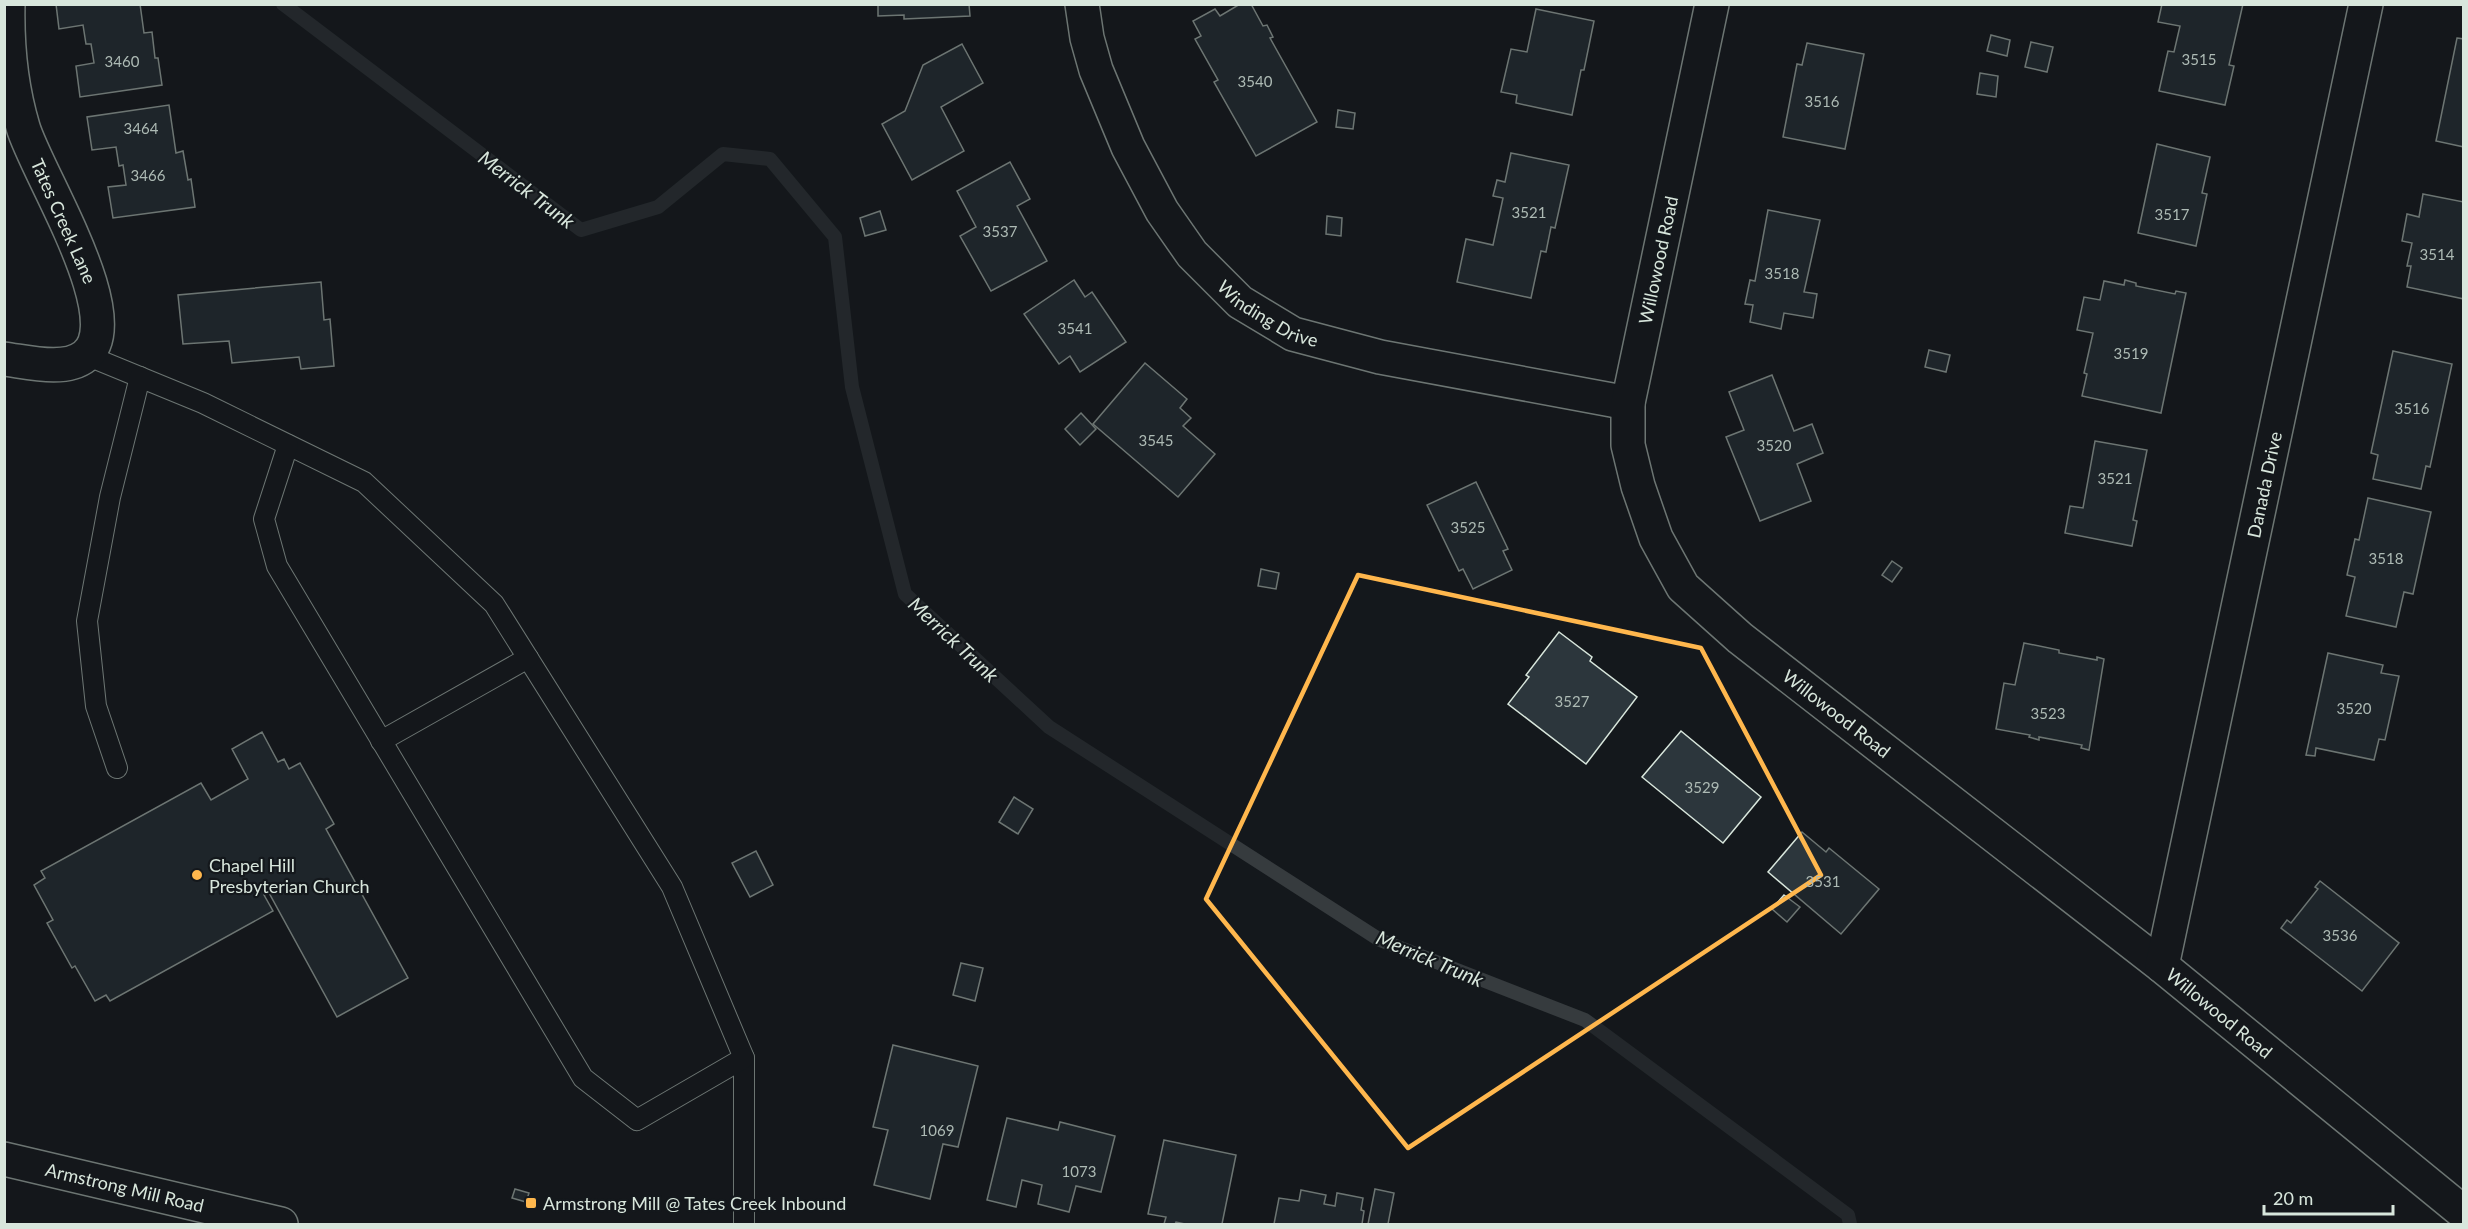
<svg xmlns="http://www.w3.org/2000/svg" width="2468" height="1229" font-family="Lato,sans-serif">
  <rect width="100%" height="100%" fill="#14181c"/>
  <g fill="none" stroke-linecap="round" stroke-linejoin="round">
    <path stroke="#363b3e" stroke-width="14" d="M283,4l298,226 77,-23 65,-53 47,5 65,78 17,150 53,207 144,133 331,213 205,80 263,195 2,9"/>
  </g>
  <g fill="#2c363c" stroke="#d8e6dc" stroke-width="1.5">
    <path d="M56,4h84l4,29 8,-1 3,26h3l4,27 -82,12 -4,-31 18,-3 -3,-19h-5l-3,-19 -24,4z"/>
    <path d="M878,4h91l1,12 -66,3v-4l-26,1z"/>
    <path d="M1240,4h11l12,22 4,-1 6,12 -3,1 47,84 -61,34 -42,-74 4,-2 -23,-41 6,-3 -8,-15 22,-12 5,7z"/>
    <path d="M2162,4h81l-14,61 5,1 -9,39 -66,-14 9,-40 6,1 6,-26 -22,-4z"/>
    <path d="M1536,9l58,12 -10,49h-3l-9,45 -56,-12 1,-8 -16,-3 10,-43 16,3z"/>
    <path d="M1991,35l19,5 -3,16 -20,-5z"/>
    <path d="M2457,38l7,1v108l-28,-6z"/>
    <path d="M2031,42l22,5 -6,25 -22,-5z"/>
    <path d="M1807,43l57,11 -19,95 -62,-12 14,-73 5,1z"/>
    <path d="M962,44l21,39 -42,24 23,44 -52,29 -30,-56 23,-13 18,-46z"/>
    <path d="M1980,73l18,3 -2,21 -19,-3z"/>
    <path d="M169,105l7,48 7,-2 5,29 3,-1 4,28 -82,11 -5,-31 18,-2 -3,-20 -4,1 -3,-19 -24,3 -5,-33z"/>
    <path d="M1338,110l17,3 -2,16 -17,-2z"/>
    <path d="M2157,144l53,13 -8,36 5,1 -11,52 -58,-13z"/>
    <path d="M1511,153l58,12 -14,63 -4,-1 -5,25 -5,-1 -10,47 -74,-16 9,-43 27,6 10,-47 -10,-2 4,-16 8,2z"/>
    <path d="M1010,162l20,37 -13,7 30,55 -56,30 -31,-55 16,-9 -19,-36z"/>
    <path d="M2423,194l41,8v97l-57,-12 4,-21h-4l5,-23 -10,-2 5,-27 12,3z"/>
    <path d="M1768,210l52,10 -16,72 13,2 -4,24 -29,-5 -3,16 -31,-7 3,-17 -8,-1 5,-24 5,1z"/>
    <path d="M880,211l6,19 -21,6 -5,-18z"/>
    <path d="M1327,216l15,2 -1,18 -15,-2z"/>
    <path d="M1074,280l11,17 7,-5 34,50 -46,30 -10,-16 -11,8 -35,-50z"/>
    <path d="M2125,280l11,3v3l39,8 1,-3 10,2 -25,120 -79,-17 5,-22 -3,-1 9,-40 -16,-3 7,-33 16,3 4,-19 20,4z"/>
    <path d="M321,282l3,38 6,-1 4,47 -33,3 -2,-12 -67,6 -3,-22 -46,3 -5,-49z"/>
    <path d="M1929,350l21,5 -4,17 -21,-5z"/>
    <path d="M2393,351l59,13 -22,103 -4,-1 -5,23 -48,-10 5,-24 -7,-2z"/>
    <path d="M1145,363l42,36 -7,9 11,10 -8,8 32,28 -37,43 -85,-73z"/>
    <path d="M1772,375l22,56 18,-7 11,29 -26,11 14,37 -51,20 -34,-84 18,-7 -15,-38z"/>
    <path d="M1081,413l15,16 -16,16 -15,-16z"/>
    <path d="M2095,441l52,9 -14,70 4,1 -5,25 -67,-13 5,-27 13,2z"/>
    <path d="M1476,482l32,67 -5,2 9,19 -39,19 -10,-20 -4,2 -32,-66z"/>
    <path d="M2368,498l63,14 -18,82 -9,-2 -8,35 -50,-11 9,-39 -8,-2 8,-36 4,1z"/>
    <path d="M1892,561l10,7 -10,14 -10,-7z"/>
    <path d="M1261,569l18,4 -3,16 -18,-3z"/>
    <path d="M1559,632l33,25 -2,4 47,36 -51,67 -78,-60 21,-27 -3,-2z"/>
    <path d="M2024,643l35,7v3l38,7v-3l7,2 -15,91 -8,-2 1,-3 -43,-8v3l-10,-3 1,-2 -34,-6 8,-46 11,2z"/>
    <path d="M2328,653l55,12 -2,8 18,3 -14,64 -6,-1 -5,21 -58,-12 -1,8 -9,-1z"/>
    <path d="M1681,731l80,66 -38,46 -81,-66z"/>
    <path d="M262,732l16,30 6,-3 5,10 11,-6 34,61 -8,5 82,149 -71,39 -68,-124 -5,2 9,16 -163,90 -4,-6 -11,6 -20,-35 -3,2 -25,-45 6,-3 -19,-35 11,-7 -4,-7 160,-88 10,17 37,-21 -16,-30z"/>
    <path d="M1014,797l19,12 -15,25 -19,-12z"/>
    <path d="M1802,832l24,20 3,-4 50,41 -38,45 -73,-62z"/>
    <path d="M756,851l17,34 -23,12 -18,-34z"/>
    <path d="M2320,881l79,62 -37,48 -81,-63 6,-8 4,3 27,-34 -3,-2z"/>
    <path d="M1784,895l16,12 -13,15 -15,-13z"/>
    <path d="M961,963l22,5 -8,33 -22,-6z"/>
    <path d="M893,1045l85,21 -20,81 -15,-3 -13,55 -56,-14 14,-55 -15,-3z"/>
    <path d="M1007,1118l51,12 2,-8 55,14 -14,56 -25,-6 -7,26 -31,-8 4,-19 -20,-5 -6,27 -29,-7z"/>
    <path d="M1164,1140l72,15 -14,69h-37l-9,-2 -1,2h-17h6l2,-7 -18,-3z"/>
    <path d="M515,1189l14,4 -3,9 -14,-4z"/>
    <path d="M1375,1189l19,4 -6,31h-20z"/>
    <path d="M1301,1190l25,5 -2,9 11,2 2,-13 26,5 -2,12 3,1 -2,13h-88l5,-26 20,3z"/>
  </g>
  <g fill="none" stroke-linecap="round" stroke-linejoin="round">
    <g stroke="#d8e6dc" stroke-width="22">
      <g id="lane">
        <path d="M86,355l117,48 161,79 130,122 178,283 72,171v166"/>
        <path d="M288,445l-24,74 13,47 306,512 54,42 107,-62"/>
        <path d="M381,741l147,-83"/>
        <path d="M117,768l-21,-62 -9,-85 23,-124 30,-120"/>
      </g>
    </g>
    <g stroke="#d8e6dc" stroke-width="36">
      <g id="street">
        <path id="s1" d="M1082,4l5,34 9,32 32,77 34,64 30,43 48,48 53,32 87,23 248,46"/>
        <path id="s2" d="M1712,4l-84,399v42l10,41 18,52 27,49 57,51 422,328 302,247"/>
        <path d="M4,359c24,3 61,13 81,-3 46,-36 -49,-184 -62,-229 -12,-40 -16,-81 -15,-123"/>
        <path id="s3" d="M2162,966l204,-962"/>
      </g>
    </g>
    <g stroke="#d8e6dc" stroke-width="36">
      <g id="secondary">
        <path id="s4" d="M4,1159l277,65"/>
      </g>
    </g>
    <use href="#lane" stroke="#14181c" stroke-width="20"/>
    <use href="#street" stroke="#14181c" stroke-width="33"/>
    <use href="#secondary" stroke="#14181c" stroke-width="33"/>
  </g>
  <path d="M0 0H2468V1229H0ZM1358,575l343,73 120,227 -413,273 -202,-249z" fill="#14181c" fill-opacity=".55" fill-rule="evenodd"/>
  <path fill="none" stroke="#ffb74d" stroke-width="4.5" stroke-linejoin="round" d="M1358,575l343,73 120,227 -413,273 -202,-249z"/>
  <g fill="#ffb74d" stroke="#14181c" stroke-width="2">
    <circle cx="197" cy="875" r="6"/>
    <rect x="525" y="1197" width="12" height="12" rx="3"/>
  </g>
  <g text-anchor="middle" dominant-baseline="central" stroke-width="4.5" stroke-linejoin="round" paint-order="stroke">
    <g font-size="15" fill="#adbab4">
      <text x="2199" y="59">3515</text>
      <text x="122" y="61">3460</text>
      <text x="1255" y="81">3540</text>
      <text x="1822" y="101">3516</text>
      <text x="141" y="128">3464</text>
      <text x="148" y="175">3466</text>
      <text x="1529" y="212">3521</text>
      <text x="2172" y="214">3517</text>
      <text x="1000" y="231">3537</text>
      <text x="2437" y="254">3514</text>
      <text x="1782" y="273">3518</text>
      <text x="1075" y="328">3541</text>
      <text x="2131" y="353">3519</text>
      <text x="2412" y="408">3516</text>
      <text x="1156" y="440">3545</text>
      <text x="1774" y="445">3520</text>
      <text x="2115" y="478">3521</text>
      <text x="1468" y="527">3525</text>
      <text x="2386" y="558">3518</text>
      <text x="1572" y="701">3527</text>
      <text x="2354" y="708">3520</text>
      <text x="2048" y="713">3523</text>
      <text x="1702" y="787">3529</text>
      <text x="1823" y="881">3531</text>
      <text x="2340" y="935">3536</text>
      <text x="937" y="1130">1069</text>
      <text x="1079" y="1171">1073</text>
    </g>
    <g font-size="18" fill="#d8e6dc" stroke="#14181c">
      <text transform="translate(64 221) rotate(66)">Tates Creek Lane</text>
      <text transform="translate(1658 260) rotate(-78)">Willowood Road</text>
      <text stroke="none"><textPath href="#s1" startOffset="374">Winding Drive</textPath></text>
      <text stroke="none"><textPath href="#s3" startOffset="492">Danada Drive</textPath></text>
      <text stroke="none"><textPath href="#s2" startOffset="802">Willowood Road</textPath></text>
      <text stroke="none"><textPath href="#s2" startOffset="1288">Willowood Road</textPath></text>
      <text stroke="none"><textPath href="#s4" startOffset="124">Armstrong Mill Road</textPath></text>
    </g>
    <g font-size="18" fill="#d8e6dc" stroke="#14181c" text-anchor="start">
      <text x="209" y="865">Chapel Hill<tspan x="209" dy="21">Presbyterian Church</tspan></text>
      <text x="543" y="1203">Armstrong Mill @ Tates Creek Inbound</text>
    </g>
    <g font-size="20" font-style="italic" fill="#d8e6dc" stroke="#14181c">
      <text transform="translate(527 189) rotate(37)">Merrick Trunk</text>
      <text transform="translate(954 639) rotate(43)">Merrick Trunk</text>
      <text transform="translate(1430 958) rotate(23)">Merrick Trunk</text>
    </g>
  </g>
  <rect width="2468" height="1229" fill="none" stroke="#d8e6dc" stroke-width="12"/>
  <path d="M2264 1205v9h129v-9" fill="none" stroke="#d8e6dc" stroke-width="3"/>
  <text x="2273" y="1205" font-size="18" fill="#d8e6dc" stroke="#14181c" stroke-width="4.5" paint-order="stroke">20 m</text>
</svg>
